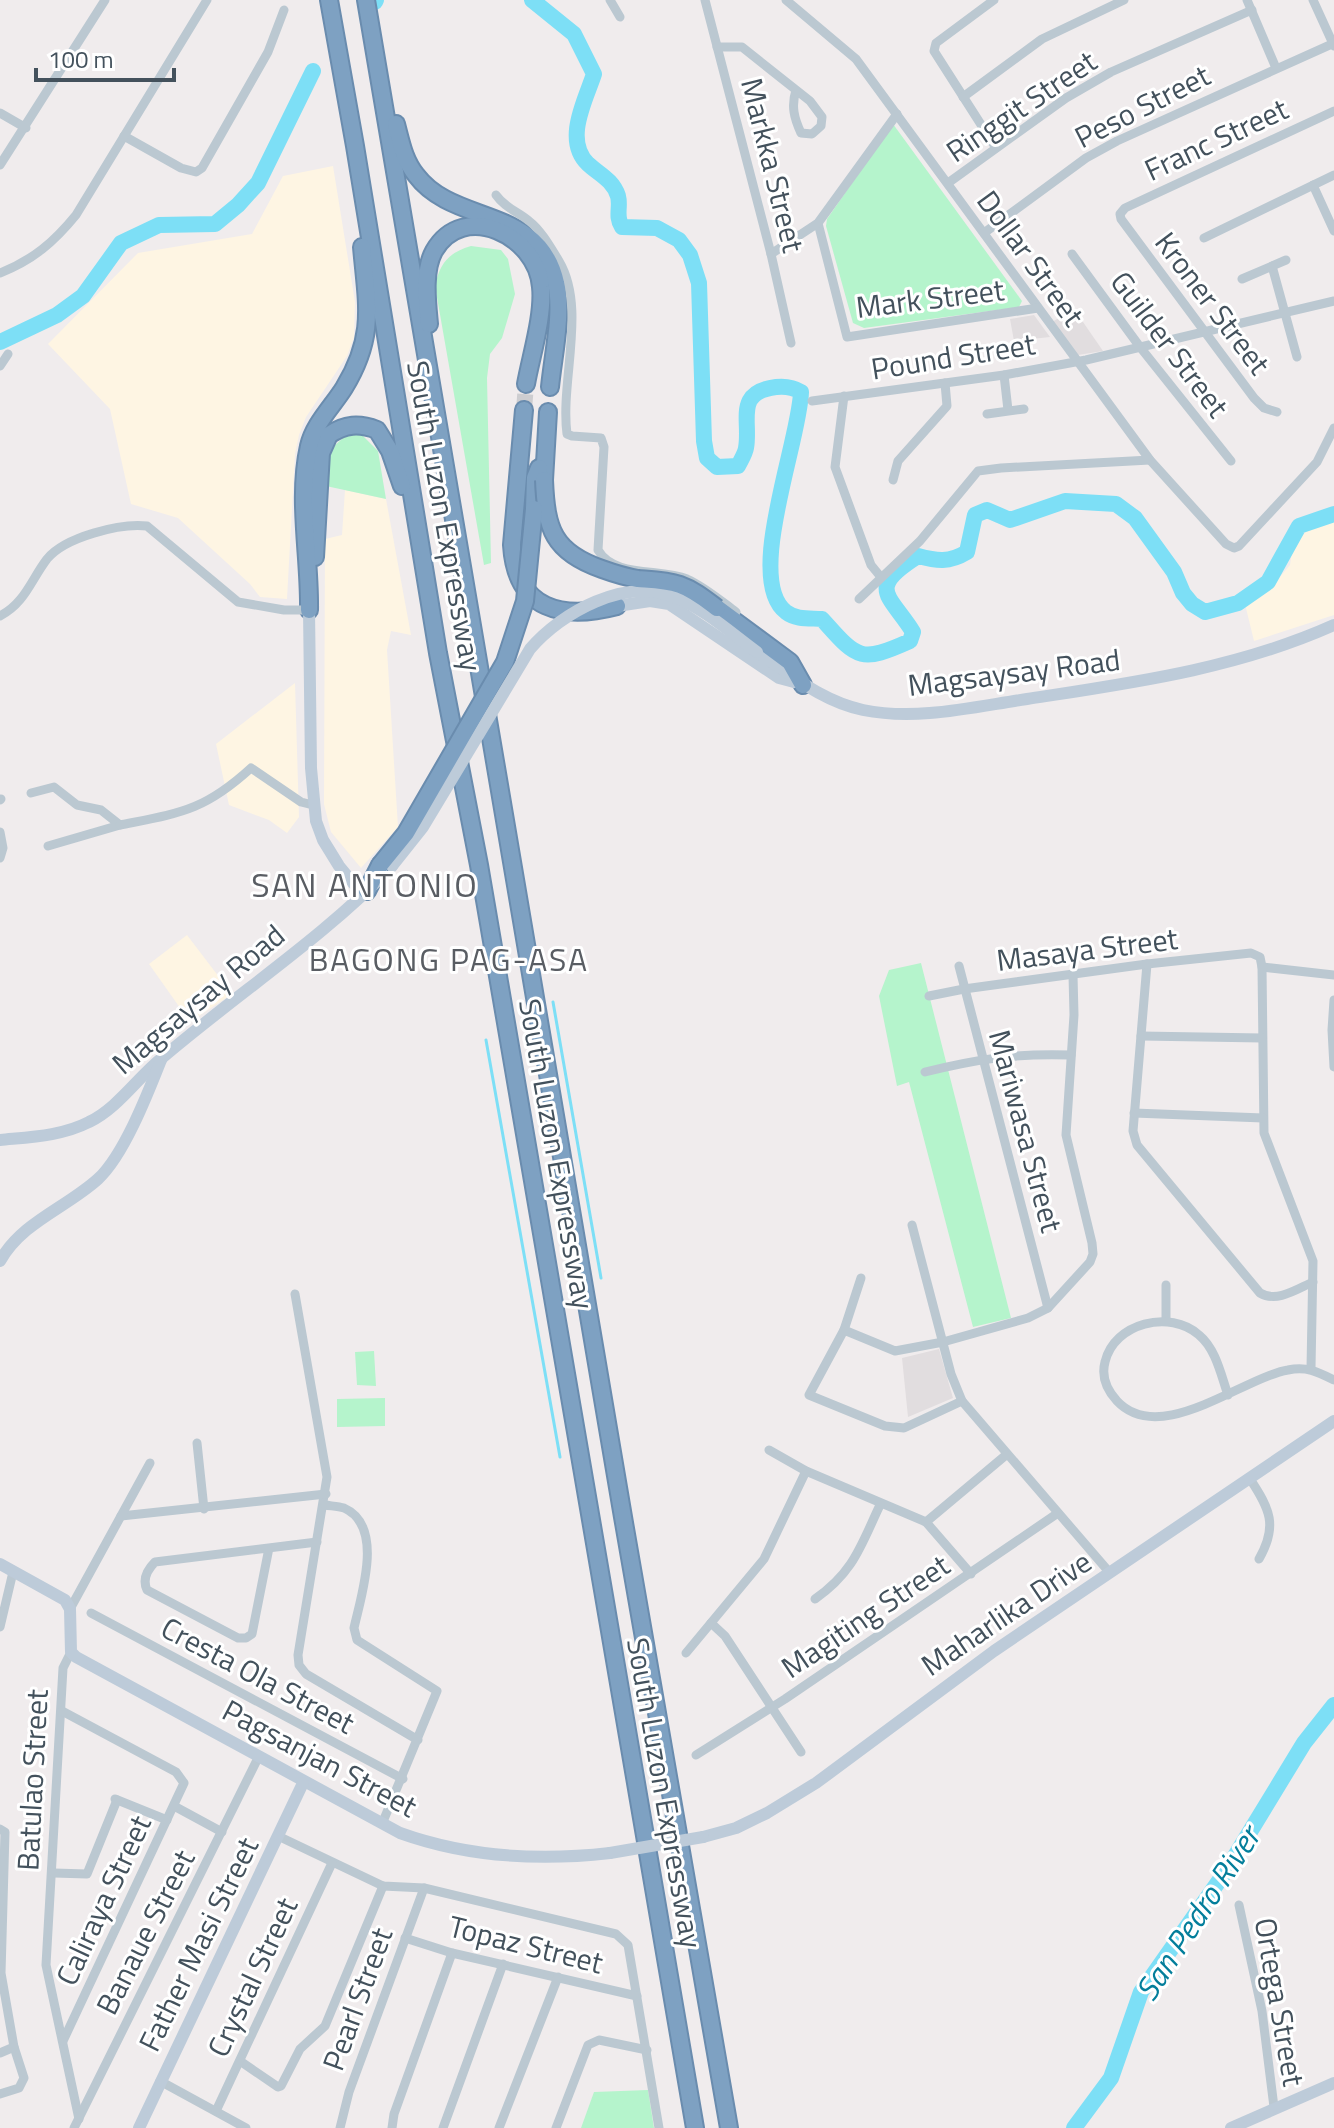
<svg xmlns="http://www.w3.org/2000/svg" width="1334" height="2128" font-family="'Titillium Web',sans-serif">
  <rect width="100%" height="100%" fill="#f0eced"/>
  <g fill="#fef5e3">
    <path d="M333,166l22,136 -1,35 -7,19 -41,61 -7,18 -4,19 -8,145 -27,-2 -10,-13 -72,-66 -47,-14 -21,-95 -62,-65 90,-91 114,-19 31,-58z"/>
    <path d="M345,490l41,9 25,136 -20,-4 -4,19 11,177 -37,41 -30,-36 -7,-28 1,-265 17,-4z"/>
    <path d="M1334,515v100l-80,26 -9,-37 24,-14 21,-25 3,-19 19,-21z"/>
    <path d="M295,683l4,134 -12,16 -18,-13 -40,-15 -13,-61z"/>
    <path d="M187,935l45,59 -42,28 -41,-58z"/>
  </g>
  <g fill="#e1dddf">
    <path d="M1074,309l29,42 -25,4 -26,-33z"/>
    <path d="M1034,315l16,22 -36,4 -4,-22z"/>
    <path d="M939,1349l14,49 -45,19 -6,-59z"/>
  </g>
  <g fill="#b5f4cc">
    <path d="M893,124l129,177 -3,6 -155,21 -11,-5 -27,-97 1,-7z"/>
    <path d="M471,246l30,4 7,9 7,35 -13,44 -12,16 -3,24 4,185 -7,2 -49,-279c5,-23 13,-33 36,-40z"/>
    <path d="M349,434h12l17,17 8,48 -60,-13c1,-27 -1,-36 23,-52z"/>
    <path d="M921,963l90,355 -38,9 -64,-245 -12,4 -18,-90 10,-26z"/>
    <path d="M374,1351l2,35 -19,-1 -2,-33z"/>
    <path d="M385,1398v28l-48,1v-28z"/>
    <path d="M648,2090l6,38h-73l13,-36z"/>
  </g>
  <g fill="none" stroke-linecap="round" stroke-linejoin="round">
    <g stroke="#7ddff6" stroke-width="3">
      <path d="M553,1002l48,276"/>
      <path d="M486,1040l74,417"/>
    </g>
    <g stroke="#7ddff6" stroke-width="16">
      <path d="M532,0l42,34 20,40c-8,25 -31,66 -6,90 11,10 25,16 30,32 3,11 -3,20 4,31l35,1 22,12 11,15 9,28 5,158 3,17 10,9 21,-1c3,-6 7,-12 8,-18 5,-27 -12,-56 30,-61 9,-1 17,0 25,5 -1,48 -57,188 -15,220 10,8 25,6 36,7 35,39 37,45 88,22l3,-9c-24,-38 -47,-43 5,-76 19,5 31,7 49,-4l8,-37 12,-5 23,10 55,-19 51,3 19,14 39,54 9,21 9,11 13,8 33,-9 30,-21 31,-56 35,-12"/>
      <path d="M375,2l1,-2"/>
      <path d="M0,342l57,-27 26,-19 38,-53 38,-18 56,-1 23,-19 20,-22 55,-112"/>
      <path d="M1074,2128l37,-50 30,-86 85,-121 78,-128 30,-38"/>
    </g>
    <path stroke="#cdcdd0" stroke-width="16" stroke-dasharray="16 8" stroke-linecap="butt" d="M524,410l2,-26"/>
    <g stroke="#6a8cae" stroke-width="20">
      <g id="highway">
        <path d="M329,0l26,146 83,507 41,212 216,1263"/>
        <path d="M366,0l257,1517 106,611"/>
        <path d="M396,124c5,19 8,36 20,51 38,51 123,30 140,108 7,29 -3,73 -6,104"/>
        <path d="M429,324c-2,-22 -6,-53 5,-73 29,-51 103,-16 107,36 3,28 -10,69 -15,97"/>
        <path d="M524,410l-12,135c4,66 51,75 105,61"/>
        <path d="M544,480l4,-68"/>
        <path d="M534,509l1,-31 4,-10"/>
        <path d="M315,557l6,-104 8,-18c16,-11 30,-12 48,-5l13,21 12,35"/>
        <path d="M717,608l73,54 13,23"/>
        <path d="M309,610c1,-54 -12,-111 0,-164 5,-22 23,-39 35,-58 32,-52 23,-84 18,-141"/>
        <path d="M367,891l13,-26"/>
      </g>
    </g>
    <g stroke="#bbc8d1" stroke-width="9">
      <path d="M610,0l10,17"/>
      <path d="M705,0l66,254 20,89"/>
      <path d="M786,0l70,59 294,401 76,84 8,4 5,-2 78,-84 17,-34"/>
      <path d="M994,0l-58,43 -2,8 62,97"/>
      <path d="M1247,0l29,68"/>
      <path d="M1313,0l21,46"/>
      <path d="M717,47h25l68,54 12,16 -1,9 -9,8 -11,-1c-7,-15 -10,-27 -5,-43"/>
      <path d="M963,97l79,-58 82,-39"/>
      <path d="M0,113l26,15"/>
      <path d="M124,136l57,32 15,4 6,-4 66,-116 16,-42"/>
      <path d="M0,165l105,-165"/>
      <path d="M948,183l118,-85 45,-26 141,-62"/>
      <path d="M1313,185l21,46"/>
      <path d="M496,195c9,13 21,16 33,26 12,9 22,27 30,40 28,47 1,120 8,173l5,2 29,2 3,9 -6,103c16,28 62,18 89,29 18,8 33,21 49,33"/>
      <path d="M818,223l29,114 191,-29"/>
      <path d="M984,233l102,-75 31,-17 217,-98"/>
      <path d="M1204,238l130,-63"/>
      <path d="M771,254l47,-31 79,-109"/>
      <path d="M1072,254l68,93 91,114"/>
      <path d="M1272,266l25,91"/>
      <path d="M0,273c33,-13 54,-31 76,-58l131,-215"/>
      <path d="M1242,279l44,-19"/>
      <path d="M0,366l8,-12"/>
      <path d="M1004,375l4,35"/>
      <path d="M844,396l-9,71 36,98 9,11"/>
      <path d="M812,401l192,-26 82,-15 248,-59"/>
      <path d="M1277,412l-13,-4 -10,-10 -133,-179 -1,-5 5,-6 209,-97"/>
      <path d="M987,414l37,-5"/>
      <path d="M893,480l5,-19 49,-55 -2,-23"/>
      <path d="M859,599l61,-58 58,-70 23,-3 149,-8"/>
      <path d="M0,616c25,-13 31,-36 47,-57 18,-22 73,-36 100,-33l91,76 46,8h25"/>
      <path d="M31,793l23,-6 23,18 24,5 19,15 -72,21"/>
      <path d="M0,800l1,-1"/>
      <path d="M120,825c60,-12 84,-14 131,-57l50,34 12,3"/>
      <path d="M0,832l3,16 -3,10"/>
      <path d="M1147,964l-14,167 4,14 123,148c17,10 37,-4 53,-11"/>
      <path d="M959,966l89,342"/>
      <path d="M1262,967l72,8"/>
      <path d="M929,996l35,-7 183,-25 104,-11 9,4 2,10 2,166 49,128 -2,107"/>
      <path d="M1334,1000l-2,30 2,37"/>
      <path d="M1141,1036l121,2"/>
      <path d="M925,1072c53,-13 92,-19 146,-17"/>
      <path d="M1134,1113l129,5"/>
      <path d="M912,1225l39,149 11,27 148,172"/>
      <path d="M295,1294l32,183 -29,178 1,10 7,9 112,66"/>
      <path d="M1166,1320v-35"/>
      <path d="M844,1330l17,-52"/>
      <path d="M1228,1395c-7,-20 -12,-46 -29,-60 -29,-26 -85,-12 -94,27 -4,15 2,28 12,39 43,46 125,-23 171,-31 19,-4 30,2 46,10"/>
      <path d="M962,1401l-58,27 -19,-2 -76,-31 35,-65 51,21 48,-9 85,-24 20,-10 42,-46 3,-8 -1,-11 -26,-108 8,-120 -1,-40"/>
      <path d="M197,1443l7,66"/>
      <path d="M769,1450l37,21 120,51 45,52"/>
      <path d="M1250,1479c20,30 28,47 9,80"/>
      <path d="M325,1505c5,1 13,1 19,3 41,18 17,88 10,120l3,12 80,51 -55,133"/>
      <path d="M121,1516l205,-22"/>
      <path d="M926,1522l80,-67"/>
      <path d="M269,1548l-17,86 -6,4h-8l-91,-48c-5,-11 0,-20 8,-28l162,-20"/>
      <path d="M815,1599c39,-27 46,-54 65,-94"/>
      <path d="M70,1609l80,-146"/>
      <path d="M91,1613l312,166"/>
      <path d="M711,1623l14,13 76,116"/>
      <path d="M0,1627l13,-55"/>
      <path d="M71,1652l-8,16 -17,297 33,154"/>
      <path d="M686,1653l78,-94 42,-88"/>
      <path d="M62,1711l114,61 8,11 -121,258"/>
      <path d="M696,1755l89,-56 273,-186"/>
      <path d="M115,1799l52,21"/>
      <path d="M174,1806l48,26"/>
      <path d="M0,1829l5,3 -4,141 13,74 10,31 -5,10 -19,6"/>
      <path d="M278,1836l105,50 41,2 192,46 12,11 31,183"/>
      <path d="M54,1873l33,1 30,-74"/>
      <path d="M1239,1905l23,106 12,96"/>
      <path d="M405,1938l47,15 185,43"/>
      <path d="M0,2053l14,-6"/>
      <path d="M240,2061l38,26 3,-1 19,-37 25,-23 58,-140"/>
      <path d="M160,2081l86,47"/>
      <path d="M216,2111l116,-248"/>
      <path d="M74,2128l185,-372"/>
      <path d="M340,2128l9,-36 75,-204"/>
      <path d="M392,2128l2,-14 58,-161"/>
      <path d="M443,2128l60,-164"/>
      <path d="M499,2128l59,-151"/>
      <path d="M556,2128l32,-83 11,-5 48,10"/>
    </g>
    <g stroke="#bdcbd9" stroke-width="12">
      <path d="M617,606l33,-5 19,3 110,74 15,4"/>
      <path d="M309,610l2,158 5,53 7,19 16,26 24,29"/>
      <path d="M757,652c35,23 64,49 106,58 54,11 110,-3 164,-11 104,-16 209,-30 307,-74"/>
      <path d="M0,1140c30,-3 62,-4 89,-18 29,-14 48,-44 73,-64 76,-65 161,-120 230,-192"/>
      <path d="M0,1261c22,-39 66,-53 98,-82 26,-24 50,-86 63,-119"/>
      <path d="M0,1564l65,36 5,9 1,43 5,5 324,176c67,24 140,28 210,20"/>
      <path d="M703,1837l33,-9 31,-15 49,-30 178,-132 340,-230"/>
      <path d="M139,2128l164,-345"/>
      <path d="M1231,2128l103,-45"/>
    </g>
    <use href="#highway" stroke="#7ea1c2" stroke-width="16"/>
    <g stroke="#6a8cae" stroke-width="20" stroke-linecap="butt">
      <g id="highway-bridge">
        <path d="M544,480c2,49 9,72 58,89 11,4 24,8 36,10 14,1 28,1 42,6 14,5 25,14 37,23"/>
        <path d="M380,865l26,-32 99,-171 20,-61 9,-92"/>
      </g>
    </g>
    <g stroke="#bdcbd9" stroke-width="12">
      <path d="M392,866l31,-39 107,-178c32,-37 95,-72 144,-52 30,11 57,36 83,55"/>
      <path d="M610,1853l93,-16"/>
    </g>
    <use href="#highway-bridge" stroke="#7ea1c2" stroke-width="16"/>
  </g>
  <g text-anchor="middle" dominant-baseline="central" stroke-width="6" stroke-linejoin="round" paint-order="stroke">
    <g font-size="30" fill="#43515c" stroke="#fff">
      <text transform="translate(1021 106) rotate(-34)">Ringgit Street</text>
      <text transform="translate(1142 106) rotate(-27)">Peso Street</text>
      <text transform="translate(1216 139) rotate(-25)">Franc Street</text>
      <text transform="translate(773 165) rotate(76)">Markka Street</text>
      <text transform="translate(1031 258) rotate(54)">Dollar Street</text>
      <text transform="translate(930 298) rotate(-7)">Mark Street</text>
      <text transform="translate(1213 303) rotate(53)">Kroner Street</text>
      <text transform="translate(1170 344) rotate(53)">Guilder Street</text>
      <text transform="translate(953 356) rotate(-9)">Pound Street</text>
      <text transform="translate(445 516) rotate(80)">South Luzon Expressway</text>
      <text transform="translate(1014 672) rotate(-7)">Magsaysay Road</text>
      <text transform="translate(1087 949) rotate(-7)">Masaya Street</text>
      <text transform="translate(198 999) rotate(-40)">Magsaysay Road</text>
      <text transform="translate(1026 1131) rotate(75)">Mariwasa Street</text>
      <text transform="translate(557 1154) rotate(80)">South Luzon Expressway</text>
      <text transform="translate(1006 1613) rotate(-34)">Maharlika Drive</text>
      <text transform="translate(865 1616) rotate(-34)">Magiting Street</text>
      <text transform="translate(258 1675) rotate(28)">Cresta Ola Street</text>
      <text transform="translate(320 1758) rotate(28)">Pagsanjan Street</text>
      <text transform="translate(32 1780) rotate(-87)">Batulao Street</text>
      <text transform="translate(665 1793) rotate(80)">South Luzon Expressway</text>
      <text transform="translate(103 1900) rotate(-65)">Caliraya Street</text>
      <text transform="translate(145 1932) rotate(-63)">Banaue Street</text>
      <text transform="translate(198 1944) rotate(-64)">Father Masi Street</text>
      <text transform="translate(526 1944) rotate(14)">Topaz Street</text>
      <text transform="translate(252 1977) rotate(-65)">Crystal Street</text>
      <text transform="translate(357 1999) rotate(-70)">Pearl Street</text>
      <text transform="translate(1280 2002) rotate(80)">Ortega Street</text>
    </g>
    <g font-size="32" letter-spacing="2" fill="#595d63" stroke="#fff">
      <text x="449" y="959">BAGONG PAG-ASA</text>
    </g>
    <g font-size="32" font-style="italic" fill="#037e9b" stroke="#fff">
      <text transform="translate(1197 1913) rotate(-57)">San Pedro River</text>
    </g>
    <g font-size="34" letter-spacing="2" fill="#595d63" stroke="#fff">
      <text x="365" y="884">SAN ANTONIO</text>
    </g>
  </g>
  <path d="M36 68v12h138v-12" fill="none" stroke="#43515c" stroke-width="4"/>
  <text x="48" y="68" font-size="24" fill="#43515c" stroke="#ffffff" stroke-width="6" paint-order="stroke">100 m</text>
</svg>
